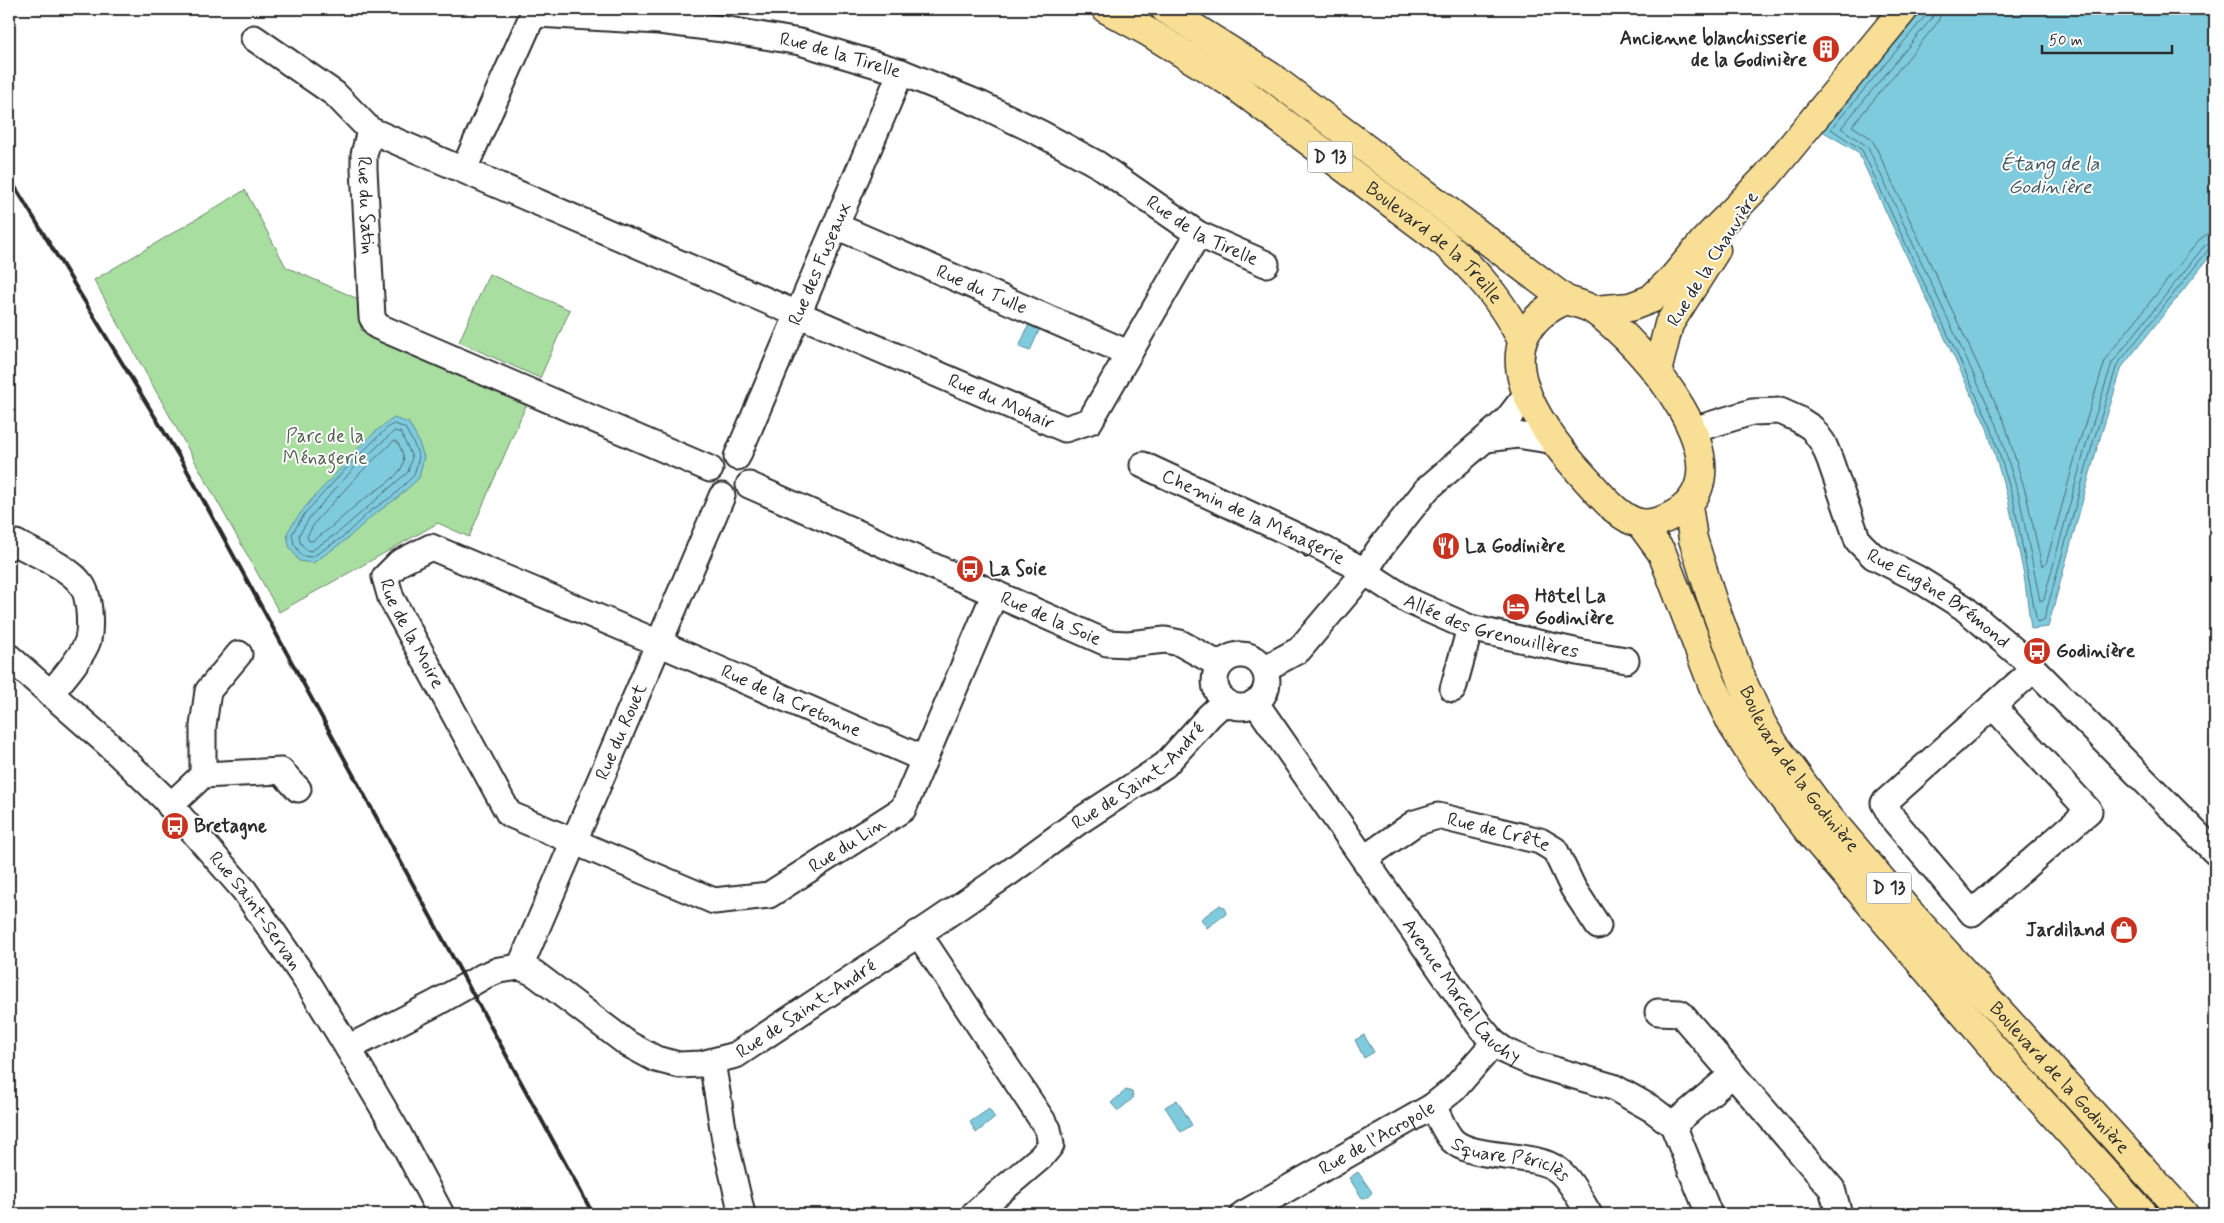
<svg xmlns="http://www.w3.org/2000/svg" width="2224" height="1223" font-family="Mynerve,sans-serif">
  <rect width="100%" height="100%" fill="#fff"/>
  <filter id="ink" filterUnits="userSpaceOnUse"><feTurbulence type="fractalNoise" baseFrequency=".02" numOctaves="2"/><feDisplacementMap in="SourceGraphic" scale="10" xChannelSelector="R" yChannelSelector="G"/><feConvolveMatrix kernelMatrix="1 2 1 2 8 2 1 2 1" color-interpolation-filters="sRGB"/></filter>
  <g filter="url(#ink)">
    <g fill="#a9dea1" stroke="#6a8466">
      <path d="M245,190l41,77 72,32 3,31 166,73 -58,134 -31,-14 -159,89 -185,-332z"/>
      <path d="M489,274l81,36 -30,68 -81,-36z"/>
    </g>
    <g fill="#7fcbde" stroke="#5d8b96">
      <path d="M1924,9h291v241l-93,117 -25,81 -49,179 -17,2 -7,-54 -16,-76 -21,-71 -129,-276 -36,-21z"/>
      <path d="M1030,322l11,4 -11,25 -11,-4z"/>
      <path d="M394,418l15,5 9,17 6,17 -5,21 -22,20 -25,18 -26,24 -33,23 -14,-2 -10,-15 -2,-13c14,-23 26,-35 44,-54 19,-21 38,-46 63,-61z"/>
      <path d="M1220,905l5,3 1,6 -19,14 -6,-9z"/>
      <path d="M1364,1035l10,17 -10,6 -9,-18z"/>
      <path d="M1126,1090l6,2 1,6 -15,13 -7,-8z"/>
      <path d="M1177,1100l15,25 -11,7 -16,-25z"/>
      <path d="M989,1109l6,9 -19,15 -6,-11z"/>
      <path d="M1358,1172l14,20 -4,6h-6l-13,-20z"/>
    </g>
    <g fill="none" stroke-linecap="round" stroke-linejoin="round">
      <g stroke="#4d6b73" stroke-width="1">
        <path d="M1928,9l-1,5 -96,115 31,21 129,277 22,71 24,124 7,-2 48,-174 25,-81 92,-116 6,-2"/>
        <path d="M1934,9l-2,9 -91,110 27,19 129,278 22,71 21,105 4,-2 42,-154 26,-82 93,-118 10,-4"/>
        <path d="M1942,9l-4,13 -86,104 17,11 5,6 130,278 22,73 16,72 4,-2 33,-121 27,-85 93,-118 8,-6 8,-1"/>
        <path d="M395,424l10,4 8,14 6,15 -5,18 -20,20 -25,17 -26,25 -31,20 -10,-1 -8,-12 -2,-10 13,-21 48,-52 35,-34z"/>
        <path d="M395,431l6,2 11,24 -4,15 -69,60 -28,19 -5,-1 -6,-8 -1,-7 11,-18 47,-52z"/>
        <path d="M394,441l3,1c5,8 9,16 5,25 -7,14 -30,25 -42,35 -16,13 -30,28 -48,39h-3l-2,-5 9,-15 46,-50z"/>
      </g>
      <g stroke="#2b2b2b" stroke-width="29">
        <g id="minor">
          <path id="s1" d="M254,38l81,56 35,36 695,299 25,-8 108,-187"/>
          <path id="s2" d="M370,130l-6,25v14l8,148 5,9 333,143"/>
          <path id="s3" d="M464,169l66,-148 7,-7 122,7 64,8 77,13 101,30 81,33 58,28 57,31 101,70 68,30"/>
          <path id="s4" d="M836,226l285,124 6,4"/>
          <path id="s5" d="M1693,430l59,-18 28,-1 18,8 14,9 11,15 7,17 28,81 15,15 45,23 45,28 59,50 193,195"/>
          <path d="M1486,439l31,-4 38,6"/>
          <path id="s6" d="M737,457l164,-385"/>
          <path id="s7" d="M1143,465l177,82 37,20 52,34 61,27 113,25 43,7"/>
          <path id="s8" d="M749,485l358,158 21,1 37,-4 15,3 40,22"/>
          <path d="M9,547l7,-4c18,10 53,24 65,41 9,11 10,42 7,56 -5,16 -27,41 -38,54"/>
          <circle cx="1241" cy="681" r="26"/>
          <path id="s9" d="M9,657l98,86 57,55 80,92 66,96 38,62 50,85 43,81"/>
          <path d="M1264,669l35,-19 66,-78 13,-21 49,-62 79,-68 20,-26"/>
          <path d="M1453,689l17,-61"/>
          <path id="s10" d="M1255,702l224,323 15,18 13,9 27,12 79,23 39,22 21,16 36,89"/>
          <path d="M1993,706l96,105 -117,102 -79,-94 -9,-16 150,-134"/>
          <path id="s11" d="M924,759l-277,-121 -216,-91 -32,16 -14,14 6,21 118,216 205,87 55,-6 134,-86 92,-216"/>
          <path d="M203,775v-49l5,-35 31,-37"/>
          <path d="M170,806l33,-31 78,-4 17,18"/>
          <path id="s12" d="M1365,858l50,-35 23,-7 102,25 15,9 18,38 25,38"/>
          <path d="M918,933l130,196 3,16 -10,12 -67,57"/>
          <path id="s13" d="M520,967l202,-471"/>
          <path d="M1658,1012l22,1 152,176 7,25"/>
          <path id="s14" d="M348,1048l88,-45 48,-27 15,-6 21,-3 14,6 94,71 28,15 23,6 22,-1 35,-9 196,-130 78,-53 68,-50 87,-57 44,-49 16,-15"/>
          <path d="M712,1062l14,84 16,68"/>
          <path id="s15" d="M1433,1106c6,11 11,25 19,34 21,21 81,11 106,30 14,11 22,30 31,44"/>
          <path d="M1673,1125l60,-51"/>
          <path id="s16" d="M1243,1214l190,-108 21,-17 40,-46"/>
        </g>
      </g>
      <g stroke="#2b2b2b" stroke-width="31">
        <g id="major">
          <path id="s17" d="M1106,9l44,24 84,52 209,157c35,30 57,57 79,98"/>
          <path d="M1165,9l105,67 296,224"/>
          <path d="M1566,300c10,3 20,5 29,11 45,31 159,160 78,204 -9,5 -23,10 -33,8 -20,-3 -42,-31 -55,-45 -45,-49 -111,-138 -19,-178z"/>
          <path d="M1594,310l36,-3 21,-8 22,-21 31,-37 63,-65 137,-167"/>
          <path d="M1657,372l12,-48 47,-74"/>
          <path id="s18" d="M1688,505l5,34 20,64 30,80 19,41 12,20 46,63 89,105 275,302"/>
          <path d="M1640,523l22,30 51,133 20,40 26,41 47,61 183,215 154,171"/>
        </g>
      </g>
      <use href="#minor" stroke="#fff" stroke-width="25"/>
      <use href="#major" stroke="#f9df96" stroke-width="28"/>
      <path stroke="#2b2b2b" stroke-width="4" d="M9,177l174,286 410,751"/>
    </g>
  </g>
  <defs>
    <g id="building-disc" transform="scale(1.4375)"><circle r="9.5" fill="#c8321e" stroke="#fff"/><path d="M-4-6H4V6H1V3H-1V6H-4ZM-2.5-4.3h1.7v1.8h-1.7ZM.8-4.3h1.7v1.8H.8ZM-2.5-1h1.7V.8h-1.7ZM.8-1h1.7V.8H.8Z" fill="#fff"/></g>
    <g id="restaurant-disc" transform="scale(1.4375)"><circle r="9.5" fill="#c8321e" stroke="#fff"/><path d="M-5-6h1v4h1v-4h1v4h1v-4h1v5L-1.5 .5V6h-2V.5L-5-1ZM5-6V6H3V1.5H1.5Q1.5-4 5-6Z" fill="#fff"/></g>
    <g id="bus-disc" transform="scale(1.4375)"><circle r="9.5" fill="#c8321e" stroke="#fff"/><path d="M-5-6H5V4H4V6H2V4H-2V6H-4V4H-5ZM-3.5-4V0h7V-4ZM-3.5 1.2v1.5H-2V1.2ZM2 1.2v1.5H3.5V1.2Z" fill="#fff"/></g>
    <g id="hotel-disc" transform="scale(1.4375)"><circle r="9.5" fill="#c8321e" stroke="#fff"/><path d="M-6-4.5h1.5V1H6V5H4.5V3h-9V5H-6ZM-4 0a1.8 1.8 0 1 1 3.6 0ZM.5 0V-2.5h3Q6-2.5 6 0Z" fill="#fff"/></g>
    <g id="shop-disc" transform="scale(1.4375)"><circle r="9.5" fill="#c8321e" stroke="#fff"/><path d="M-5-2.5h2.3a2.7 3.5 0 0 1 5.4 0H5L5.5 6h-11ZM-1.5-2.5h3a1.5 2.3 0 0 0-3 0Z" fill="#fff"/></g>
  </defs>
  <g fill-rule="evenodd">
    <use href="#building-disc" x="1826" y="49"/>
    <use href="#restaurant-disc" x="1446" y="546"/>
    <use href="#bus-disc" x="970" y="569"/>
    <use href="#hotel-disc" x="1516" y="607"/>
    <use href="#bus-disc" x="2037" y="651"/>
    <use href="#bus-disc" x="175" y="826"/>
    <use href="#shop-disc" x="2124" y="930"/>
  </g>
  <g text-anchor="middle" dominant-baseline="central" stroke-width="4" stroke-linejoin="round" paint-order="stroke">
    <g fill="#fff" stroke="#6b6b6b" stroke-width="1">
      <rect x="1307.5" y="141.5" width="45" height="31" rx="4"/>
      <rect x="1866.5" y="872.5" width="45" height="31" rx="4"/>
    </g>
    <g font-size="18" font-weight="bold" fill="#2b2b2b">
      <text x="1330" y="157">D 13</text>
      <text x="1889" y="888">D 13</text>
    </g>
    <g font-size="19" font-weight="bold" fill="#2b2b2b" stroke="#fff" text-anchor="start">
      <text x="1807" y="38" text-anchor="end">Ancienne blanchisserie<tspan x="1807" dy="22">de la Godinière</tspan></text>
      <text x="1465" y="546">La Godinière</text>
      <text x="989" y="569">La Soie</text>
      <text x="1535" y="596">Hôtel La<tspan x="1535" dy="22">Godinière</tspan></text>
      <text x="2056" y="651">Godinière</text>
      <text x="194" y="826">Bretagne</text>
      <text x="2105" y="930" text-anchor="end">Jardiland</text>
    </g>
    <g font-size="19" fill="#2b2b2b" stroke="#fff">
      <text stroke="none"><textPath href="#s3" startOffset="479">Rue de la Tirelle</textPath></text>
      <text stroke="none"><textPath href="#s2" startOffset="76">Rue du Satin</textPath></text>
      <text stroke="none"><textPath href="#s3" startOffset="884">Rue de la Tirelle</textPath></text>
      <text stroke="none"><textPath href="#s17" startOffset="404">Boulevard de la Treille</textPath></text>
      <text transform="translate(1713 259) rotate(-58)">Rue de la Chauvière</text>
      <text stroke="none"><textPath href="#s6" startOffset="210">Rue des Fuseaux</textPath></text>
      <text stroke="none"><textPath href="#s4" startOffset="159">Rue du Tulle</textPath></text>
      <text stroke="none"><textPath href="#s1" startOffset="836">Rue du Mohair</textPath></text>
      <text stroke="none"><textPath href="#s7" startOffset="122">Chemin de la Ménagerie</textPath></text>
      <text stroke="none"><textPath href="#s5" startOffset="348">Rue Eugène Brémond</textPath></text>
      <text stroke="none"><textPath href="#s8" startOffset="330">Rue de la Soie</textPath></text>
      <text stroke="none"><textPath href="#s7" startOffset="386">Allée des Grenouillères</textPath></text>
      <text stroke="none"><textPath href="#s11" startOffset="655">Rue de la Moire</textPath></text>
      <text transform="translate(791 701) rotate(24)">Rue de la Cretonne</text>
      <text stroke="none"><textPath href="#s13" startOffset="256">Rue du Rouet</textPath></text>
      <text stroke="none"><textPath href="#s18" startOffset="290">Boulevard de la Godinière</textPath></text>
      <text stroke="none"><textPath href="#s14" startOffset="928">Rue de Saint-André</textPath></text>
      <text stroke="none"><textPath href="#s12" startOffset="148">Rue de Crête</textPath></text>
      <text stroke="none"><textPath href="#s11" startOffset="1231">Rue du Lin</textPath></text>
      <text stroke="none"><textPath href="#s9" startOffset="355">Rue Saint-Servan</textPath></text>
      <text stroke="none"><textPath href="#s10" startOffset="356">Avenue Marcel Cauchy</textPath></text>
      <text stroke="none"><textPath href="#s14" startOffset="522">Rue de Saint-André</textPath></text>
      <text stroke="none"><textPath href="#s18" startOffset="695">Boulevard de la Godinière</textPath></text>
      <text stroke="none"><textPath href="#s16" startOffset="154">Rue de l’Acropole</textPath></text>
      <text stroke="none"><textPath href="#s15" startOffset="102">Square Périclès</textPath></text>
    </g>
    <g font-size="19" fill="#51614e" stroke="#fff">
      <text x="325" y="436">Parc de la<tspan x="325" dy="22">Ménagerie</tspan></text>
    </g>
    <g font-size="20" font-style="italic" fill="#445b61" stroke="#fff">
      <text x="2050" y="164">Étang de la<tspan x="2050" dy="23">Godinière</tspan></text>
    </g>
  </g>
  <rect width="2224" height="1223" fill="none" stroke="#fff" stroke-width="30"/>
  <rect x="15" y="15" width="2194" height="1193" fill="none" stroke="#2b2b2b" stroke-width="2" filter="url(#ink)"/>
  <path d="M2042 45v8h130v-8" fill="none" stroke="#2b2b2b" stroke-width="2.5"/>
  <text x="2049" y="45" font-size="15" fill="#2b2b2b" stroke="#ffffff" stroke-width="4" paint-order="stroke">50 m</text>
</svg>
